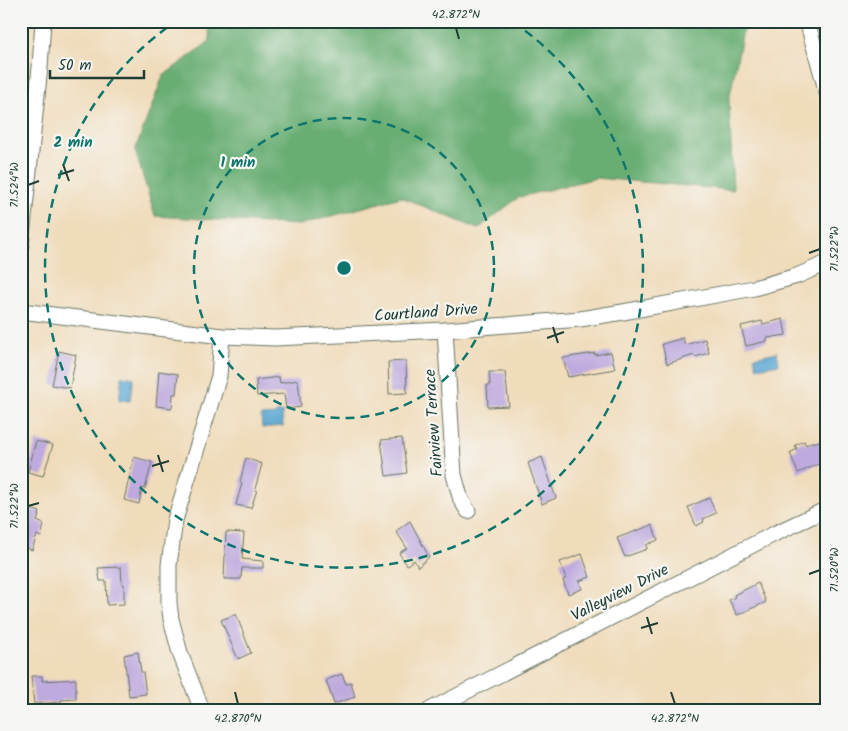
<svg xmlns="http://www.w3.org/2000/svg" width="848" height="731" font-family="Kalam,sans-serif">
  <rect width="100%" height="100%" fill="#f6f6f2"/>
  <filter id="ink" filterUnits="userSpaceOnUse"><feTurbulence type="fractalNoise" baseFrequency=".02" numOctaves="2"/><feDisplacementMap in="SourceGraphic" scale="10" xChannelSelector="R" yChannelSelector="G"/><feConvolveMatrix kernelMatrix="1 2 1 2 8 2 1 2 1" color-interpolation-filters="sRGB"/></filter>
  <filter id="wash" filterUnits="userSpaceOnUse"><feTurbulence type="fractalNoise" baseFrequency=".0096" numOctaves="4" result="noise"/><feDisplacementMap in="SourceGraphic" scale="20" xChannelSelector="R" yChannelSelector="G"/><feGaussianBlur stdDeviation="1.12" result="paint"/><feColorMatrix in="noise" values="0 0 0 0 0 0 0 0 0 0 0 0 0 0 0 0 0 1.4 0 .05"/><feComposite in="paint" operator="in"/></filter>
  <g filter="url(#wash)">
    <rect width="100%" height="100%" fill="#f0dbba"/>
    <path fill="#68ad72" stroke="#447553" d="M208,21h537l-16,79 4,90 -137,-12 -77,19 -41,32 -77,-32 -102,28 -144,-9 -20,-66 28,-74 47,-35z"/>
    <g fill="#57a5d1" stroke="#3b7182">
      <path d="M777,352l2,12 -22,4 -3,-11z"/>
      <path d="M122,376l12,2 -4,23 -11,-1z"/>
      <path d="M282,412l1,14 -21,2 -1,-12 15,-1v-2z"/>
    </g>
    <g id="blocks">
      <g fill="#beaade">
        <path d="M783,319l3,16 -19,3v3l-21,5 -5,-20 21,-5 1,3z"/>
        <path d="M683,338l2,7 20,-6 4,14 -14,4 -1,-2 -27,9 -5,-20z"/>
        <path d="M59,351l17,4 -6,33 -18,-3z"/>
        <path d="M611,352l4,17 -47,8 -5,-19 32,-5v2z"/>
        <path d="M406,361l1,32 -18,1 -1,-32z"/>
        <path d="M159,371l19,3 -2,20h-3l-1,14 -16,-2z"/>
        <path d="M489,372h16l4,34 -21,1 -1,-22h3z"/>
        <path d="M279,377l1,6 18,-3 3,27 -15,2 -2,-15 -27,2 -1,-16z"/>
        <path d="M402,438l5,35 -21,3 -5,-36z"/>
        <path d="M827,438v19l-5,3 1,2 -25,11 -8,-20 7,-4 -2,-4 9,-4 2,4 8,-4v2z"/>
        <path d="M36,441l17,4 -10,31 -15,-4z"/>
        <path d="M134,457l18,5 -7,27 -3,-1 -3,16 -15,-4z"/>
        <path d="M542,457l14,41 -14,6 -14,-41z"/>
        <path d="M246,458l16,6 -7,25 2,1 -6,18 -15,-3 6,-22 -2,-1z"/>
        <path d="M709,498l7,15 -13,6 1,3 -8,4 -8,-19z"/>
        <path d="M26,507l14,5 -3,9 7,3 -3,13 -4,-2 -5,15 -11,-5v-22z"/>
        <path d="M410,521l19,36 -11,10 -4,-7 -7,5 -8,-12 8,-5 -11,-17z"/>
        <path d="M652,525l6,15 -12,5 1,4 -22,8 -8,-19z"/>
        <path d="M226,532l18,1 -2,26 21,2v7h-21l-1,11h-17z"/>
        <path d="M582,554l8,23 -11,4 3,8 -14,5 -5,-14 3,-2 -6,-16z"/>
        <path d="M121,567l1,17h2v20l-17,1 -1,-24h-6l-2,-13z"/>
        <path d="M758,583l8,19 -29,13 -8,-15 6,-3 -1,-2z"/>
        <path d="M236,614l15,39 -13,6 -17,-39z"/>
        <path d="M138,652l3,20h2l3,22 -17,2 -5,-41z"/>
        <path d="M342,674l4,10 5,-2 4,15 -21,7 -8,-24z"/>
        <path d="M31,676h11v5l34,-2v20l-15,1v2l-27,2z"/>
      </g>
    </g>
  </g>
  <g filter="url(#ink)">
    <use href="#blocks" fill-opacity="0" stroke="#687463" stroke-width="1"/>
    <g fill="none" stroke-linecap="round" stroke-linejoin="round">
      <g stroke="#687463" stroke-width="17">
        <g id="minor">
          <path d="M807,21l20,72"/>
          <path d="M21,245l19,-178 3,-46"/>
          <path d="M21,311l201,25 53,2 170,-8 135,-11 43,-7 131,-24 43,-12 30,-13"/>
          <path d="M445,330l9,145 7,25 7,11"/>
          <path d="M202,710l-22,-57 -9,-34 -2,-16v-38l6,-45 44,-144 3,-40"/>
          <path d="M430,710l344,-176 53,-25"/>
        </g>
      </g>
      <use href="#minor" stroke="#fff" stroke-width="15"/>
    </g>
  </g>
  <path fill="none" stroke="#1f3d34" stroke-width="2" d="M456,28l3,11M63,164l6,17M58,175l16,-5M28,185l11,-4M809,253l11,-4M553,327l5,16M547,338l17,-6M158,455l5,17M152,466l17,-5M28,506l11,-3M809,574l11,-4M647,617l5,17M641,628l17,-5M235,692l3,12M671,692l4,12"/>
  <g fill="none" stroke="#0f766e" stroke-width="2.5" stroke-dasharray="9 6">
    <circle cx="344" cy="268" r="150"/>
    <path d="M513 22A299 299 0 1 1 175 22"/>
  </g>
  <g text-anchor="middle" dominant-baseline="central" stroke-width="4.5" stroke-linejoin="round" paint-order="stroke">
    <g font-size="16" fill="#1f3d34" stroke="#f6f6f2">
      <text transform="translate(426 313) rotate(-4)">Courtland Drive</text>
      <text transform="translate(434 423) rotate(-94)">Fairview Terrace</text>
      <text transform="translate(620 593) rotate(-27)">Valleyview Drive</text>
    </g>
  </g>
  <circle cx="344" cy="268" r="8" fill="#0f766e" stroke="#f6f6f2" stroke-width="2.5"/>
  <g font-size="15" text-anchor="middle" font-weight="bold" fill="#0f766e" stroke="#f6f6f2" stroke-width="4.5" stroke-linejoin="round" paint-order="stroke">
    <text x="73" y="147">2 min</text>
    <text x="238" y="167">1 min</text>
  </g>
  <rect width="848" height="731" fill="none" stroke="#f6f6f2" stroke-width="55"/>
  <path d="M50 70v8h94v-8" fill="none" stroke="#1f3d34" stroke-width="2.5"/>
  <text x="58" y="70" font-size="15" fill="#1f3d34" stroke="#f6f6f2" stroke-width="4" paint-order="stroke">50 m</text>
  <rect x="28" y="28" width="792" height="676" fill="none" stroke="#1f3d34" stroke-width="2"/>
  <g font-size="12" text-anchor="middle" fill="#1f3d34">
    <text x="456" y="18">42.872°N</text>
    <text transform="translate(14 185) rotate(-90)" y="4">71.524°W</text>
    <text transform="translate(834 249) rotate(-90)" y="4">71.522°W</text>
    <text transform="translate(14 506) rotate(-90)" y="4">71.522°W</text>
    <text transform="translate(834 570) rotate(-90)" y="4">71.520°W</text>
    <text x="238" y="722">42.870°N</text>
    <text x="675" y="722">42.872°N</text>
  </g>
</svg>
